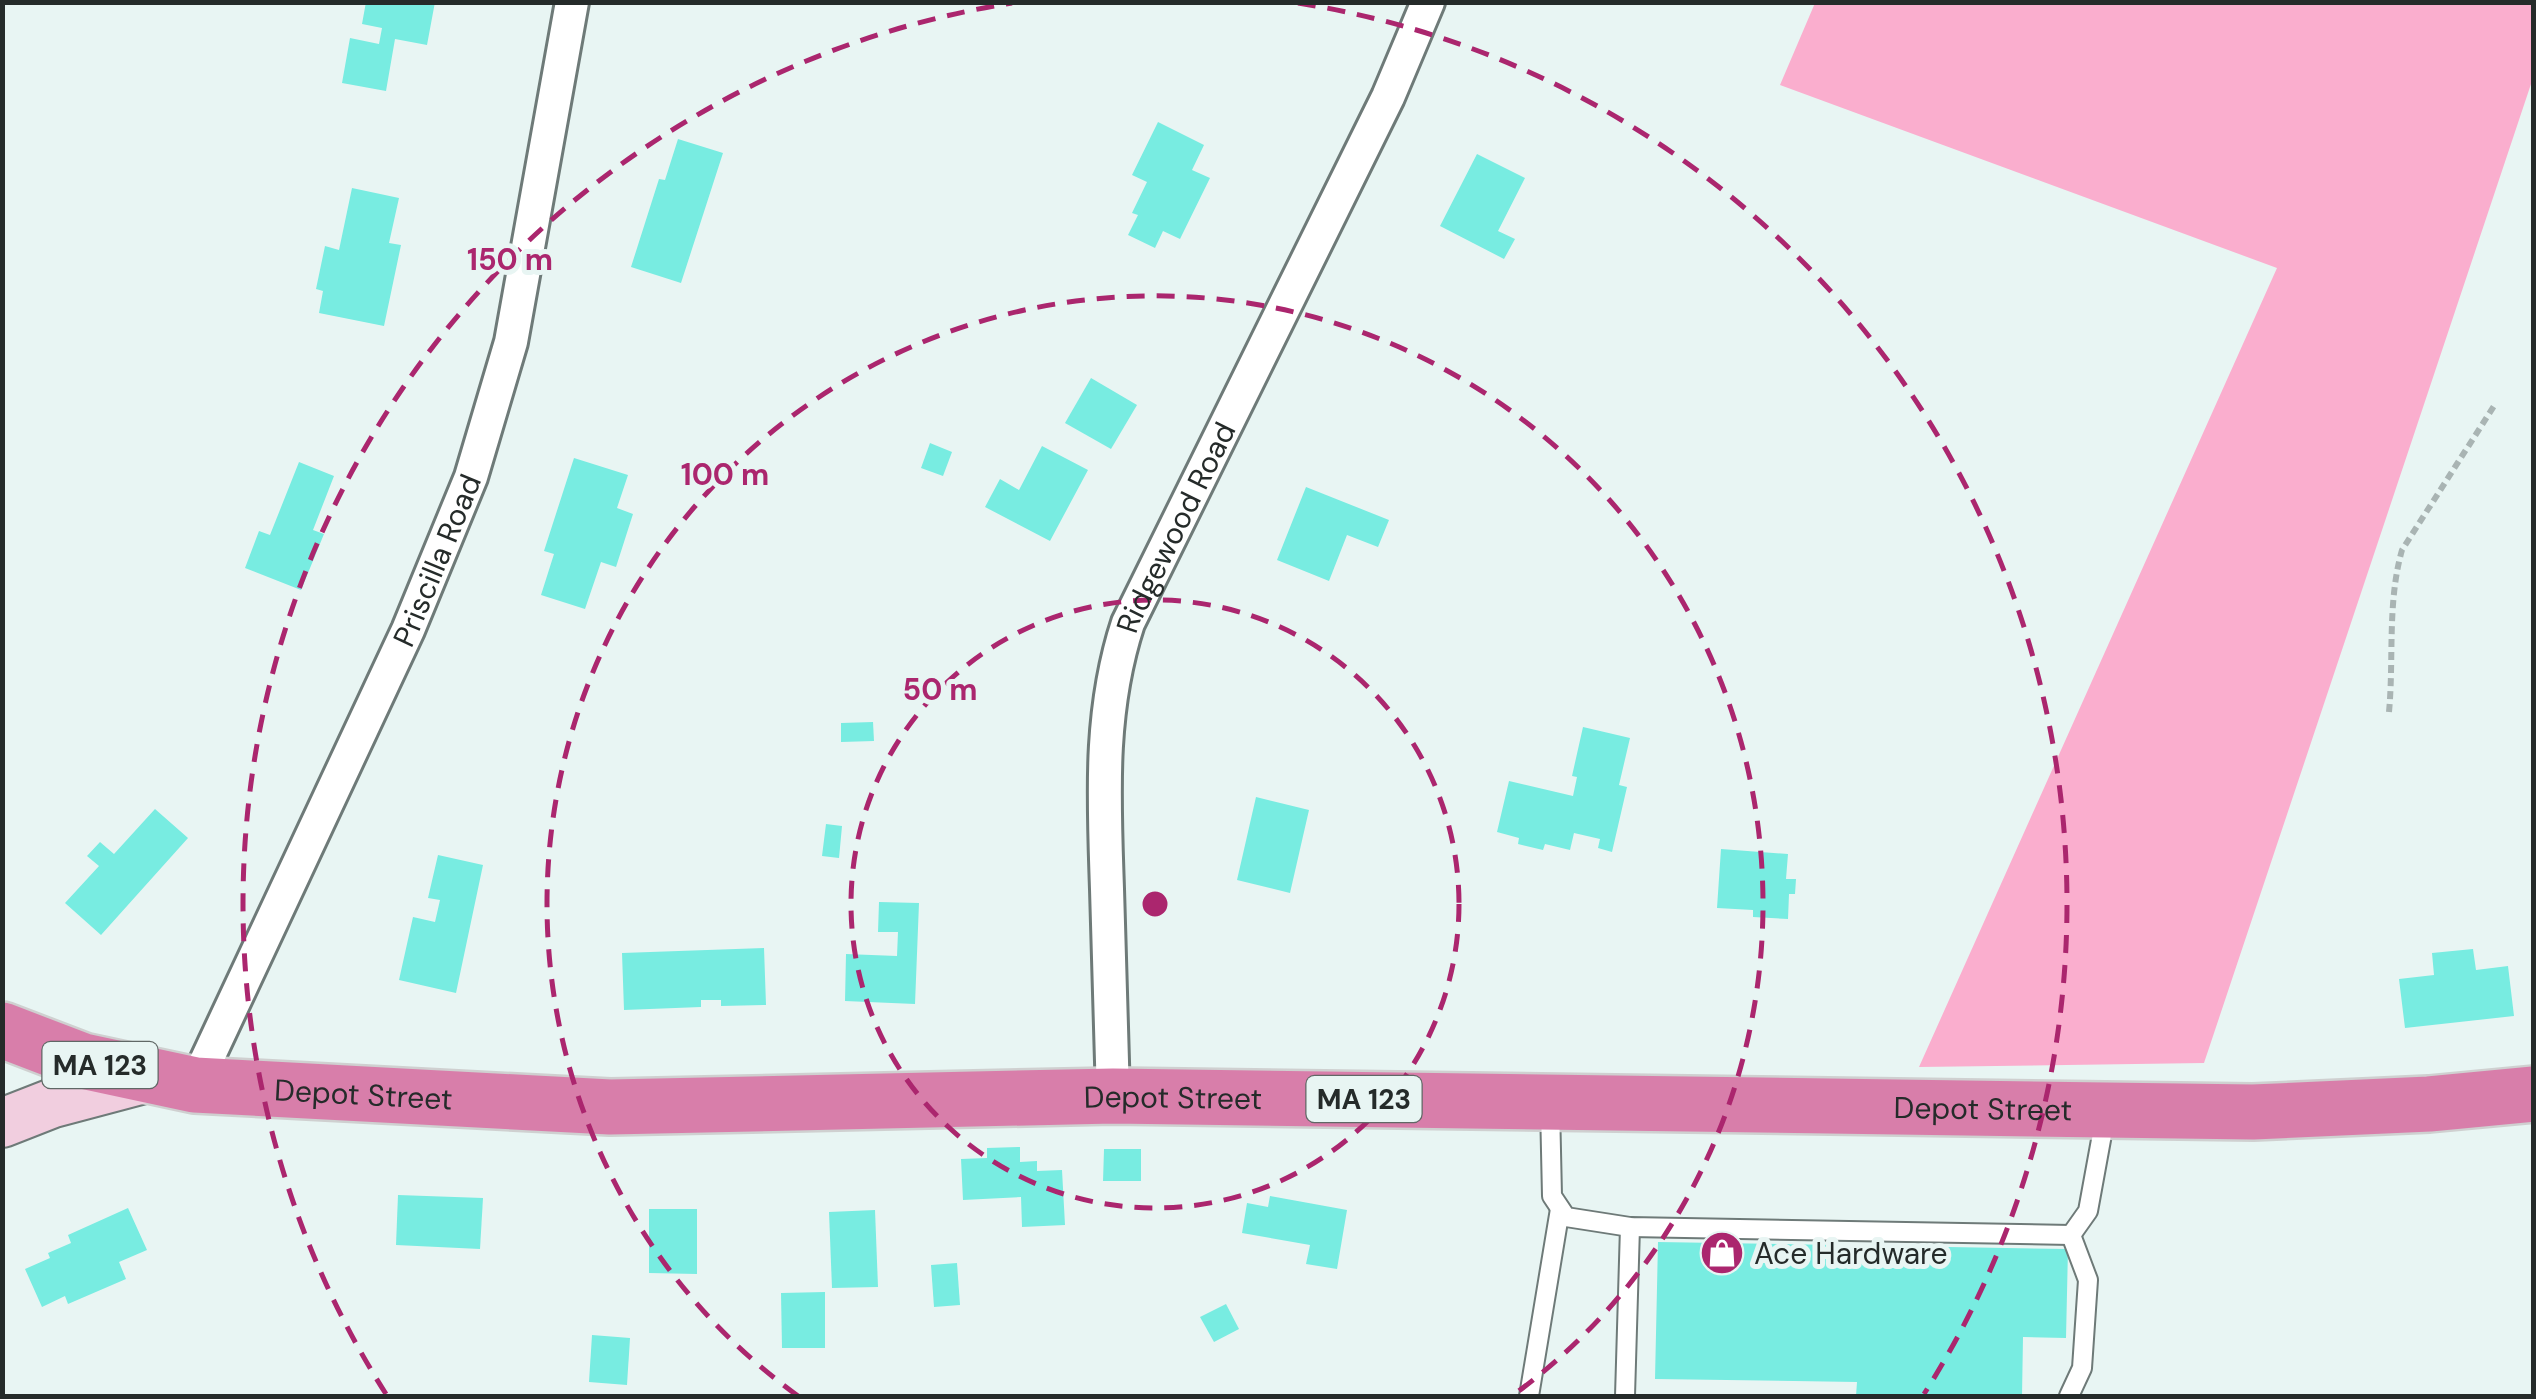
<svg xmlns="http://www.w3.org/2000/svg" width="2536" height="1399" font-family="'DM Sans',sans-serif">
  <rect width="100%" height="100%" fill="#e8f5f3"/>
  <path fill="#faaece" d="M1815,3h718v75l-329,985 -285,4 358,-799 -497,-183z"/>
  <g fill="#78ece1">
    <path d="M366,2h69l-8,43 -32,-6 -9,52 -44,-8 8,-45 29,6 3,-16 -20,-4z"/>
    <path d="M1158,122l46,23 -12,25 18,8 -30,61 -17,-8 -8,17 -27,-13 10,-20 -6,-2 15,-31 -15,-7z"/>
    <path d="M678,139l45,14 -42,130 -50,-16 28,-88 6,1z"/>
    <path d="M1477,154l48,24 -27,53 17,8 -11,20 -64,-33z"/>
    <path d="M352,188l47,10 -10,45 12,2 -17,81 -65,-13 4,-22 -7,-2 9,-43 14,4z"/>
    <path d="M1091,378l46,27 -26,44 -46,-26z"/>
    <path d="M930,443l22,9 -9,24 -22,-8z"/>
    <path d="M1042,446l46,24 -38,71 -65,-34 15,-28 19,11z"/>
    <path d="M574,458l54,17 -11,33 16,6 -17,53 -15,-5 -16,47 -44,-14 13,-41 -10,-3z"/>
    <path d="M299,462l35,14 -21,54 11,4 -23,56 -56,-22 14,-37 11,4z"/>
    <path d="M1306,487l83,33 -11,27 -31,-12 -18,46 -52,-21z"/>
    <path d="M873,722l1,19 -33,1v-19z"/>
    <path d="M1583,727l47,11 -11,47 8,2 -15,65 -14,-4 2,-9 -26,-6 -4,17 -25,-6 -2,6 -25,-6 1,-6 -22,-6 12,-51 64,15 4,-19 -5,-1z"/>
    <path d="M1256,797l53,13 -19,83 -53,-13z"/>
    <path d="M155,809l33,29 -87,97 -36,-32 34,-37 -12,-10 13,-14 14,12z"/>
    <path d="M826,824l16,2 -3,32 -17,-2z"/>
    <path d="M1721,849l67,5 -2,25h10l-1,15h-6l-1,25 -35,-2v-7l-36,-2z"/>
    <path d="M438,855l45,10 -27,128 -57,-13 14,-63 22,5 5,-22 -12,-2z"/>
    <path d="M879,902l40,1 -4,101 -70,-3 1,-47 51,2 1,-24h-20z"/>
    <path d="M764,948l2,57 -45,1v-6h-20v7l-77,3 -2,-57z"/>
    <path d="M2473,949l3,21 32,-4 6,50 -109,12 -6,-49 35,-4 -2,-22z"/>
    <path d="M1020,1147v15l17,-1v10l25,-1 3,55 -43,2 -1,-30 -58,3 -2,-41 26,-1v-10z"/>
    <path d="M1104,1149h37v32h-38z"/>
    <path d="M398,1195l85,3 -3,51 -84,-4z"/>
    <path d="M1270,1196l77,14 -10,59 -31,-5 4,-19 -68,-12 5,-30 21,4z"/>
    <path d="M128,1208l19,42 -28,12 7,17 -58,25 -3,-8 -23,11 -17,-38 25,-11 -2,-5 23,-10 -3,-8z"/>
    <path d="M649,1209h48v65l-48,-1z"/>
    <path d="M875,1210l3,77 -46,1 -3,-76z"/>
    <path d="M1658,1242l410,7 -2,89 -43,-1 -1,59h-166l1,-14 -202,-3z"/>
    <path d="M957,1263l3,42 -26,2 -3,-42z"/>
    <path d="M825,1292v56h-43l-1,-55z"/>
    <path d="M1226,1304l13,25 -25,13 -14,-25z"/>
    <path d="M592,1335l38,3 -3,47 -38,-3z"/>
  </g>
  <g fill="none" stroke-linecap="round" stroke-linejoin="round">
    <g stroke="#6e7a78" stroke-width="22">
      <g id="service">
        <path d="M1550,1106l2,90 14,21 64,10 441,8"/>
        <path d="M2071,1235l17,-24 17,-93"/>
        <path d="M1529,1396l31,-187"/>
        <path d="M1625,1396l5,-169"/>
        <path d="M2069,1396l13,-28 6,-88 -17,-45"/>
      </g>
    </g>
    <g stroke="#6e7a78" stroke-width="38">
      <g id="minor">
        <path id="s1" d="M195,1085l213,-455 63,-153 40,-135 61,-340"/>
        <path id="s2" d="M1113,1096c-2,-69 -4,-138 -6,-207 -3,-91 -8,-178 21,-266l260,-526 40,-95"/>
      </g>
    </g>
    <g stroke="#6e7a78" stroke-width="52">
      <path id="secondary" d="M2,1123l51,-20 98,-26"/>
    </g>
    <g stroke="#cfd0d0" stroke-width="60">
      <g id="trunk">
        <path id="s3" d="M2,1030l81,31 112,24 415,22 503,-11 1140,16 176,-8 105,-10"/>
      </g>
    </g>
    <path stroke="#a9b4b3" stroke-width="6" stroke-dasharray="8 5" stroke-linecap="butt" d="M2389,712c5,-54 -2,-109 13,-162l92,-144"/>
    <use href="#service" stroke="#fff" stroke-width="18"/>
    <use href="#minor" stroke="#fff" stroke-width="32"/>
    <use href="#secondary" stroke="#f1cedf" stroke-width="48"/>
    <use href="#trunk" stroke="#d87eaa" stroke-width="55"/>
  </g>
  <g fill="none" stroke="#ab266e" stroke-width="5" stroke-dasharray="18 12">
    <circle cx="1155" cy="904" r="304"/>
    <path d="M798 1396A608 608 0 1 1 1512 1396"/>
    <path d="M386 1394A912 912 0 0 1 1012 3M1298 3A912 912 0 0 1 1924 1394"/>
  </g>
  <defs>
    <g id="shop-disc" transform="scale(2.25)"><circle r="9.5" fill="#ab266e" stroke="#e8f5f3"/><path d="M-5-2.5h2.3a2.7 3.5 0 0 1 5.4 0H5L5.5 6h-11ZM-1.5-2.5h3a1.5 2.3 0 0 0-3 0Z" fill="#fff"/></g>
  </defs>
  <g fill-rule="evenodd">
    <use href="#shop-disc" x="1722" y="1253"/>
  </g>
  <g text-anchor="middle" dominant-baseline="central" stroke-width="10" stroke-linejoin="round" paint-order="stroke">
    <g fill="#e8f5f3" stroke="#606866" stroke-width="2.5">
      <rect x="42.5" y="1042" width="115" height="46" rx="8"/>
      <rect x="1306.5" y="1076" width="115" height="46" rx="8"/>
    </g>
    <g font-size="28" font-weight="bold" fill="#252b2a">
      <text x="100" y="1065">MA 123</text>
      <text x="1364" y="1099">MA 123</text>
    </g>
    <g font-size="30" fill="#252b2a" stroke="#e8f5f3">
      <text stroke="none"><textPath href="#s2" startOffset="582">Ridgewood Road</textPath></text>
      <text stroke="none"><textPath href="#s1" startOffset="578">Priscilla Road</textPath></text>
      <text stroke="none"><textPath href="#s3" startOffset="370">Depot Street</textPath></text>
      <text stroke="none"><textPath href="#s3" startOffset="1180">Depot Street</textPath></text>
      <text stroke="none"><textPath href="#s3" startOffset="1990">Depot Street</textPath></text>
    </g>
    <g font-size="30" fill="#252b2a" stroke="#e8f5f3" text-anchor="start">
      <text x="1754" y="1253">Ace Hardware</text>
    </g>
  </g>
  <circle cx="1155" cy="904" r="15" fill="#ab266e" stroke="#e8f5f3" stroke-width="5"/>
  <g font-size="30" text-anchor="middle" font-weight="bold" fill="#ab266e" stroke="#e8f5f3" stroke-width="10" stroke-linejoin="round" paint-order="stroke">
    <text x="510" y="270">150 m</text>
    <text x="725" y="485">100 m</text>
    <text x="940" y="700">50 m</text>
  </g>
  <rect width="2536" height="1399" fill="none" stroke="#252b2a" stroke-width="10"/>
</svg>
